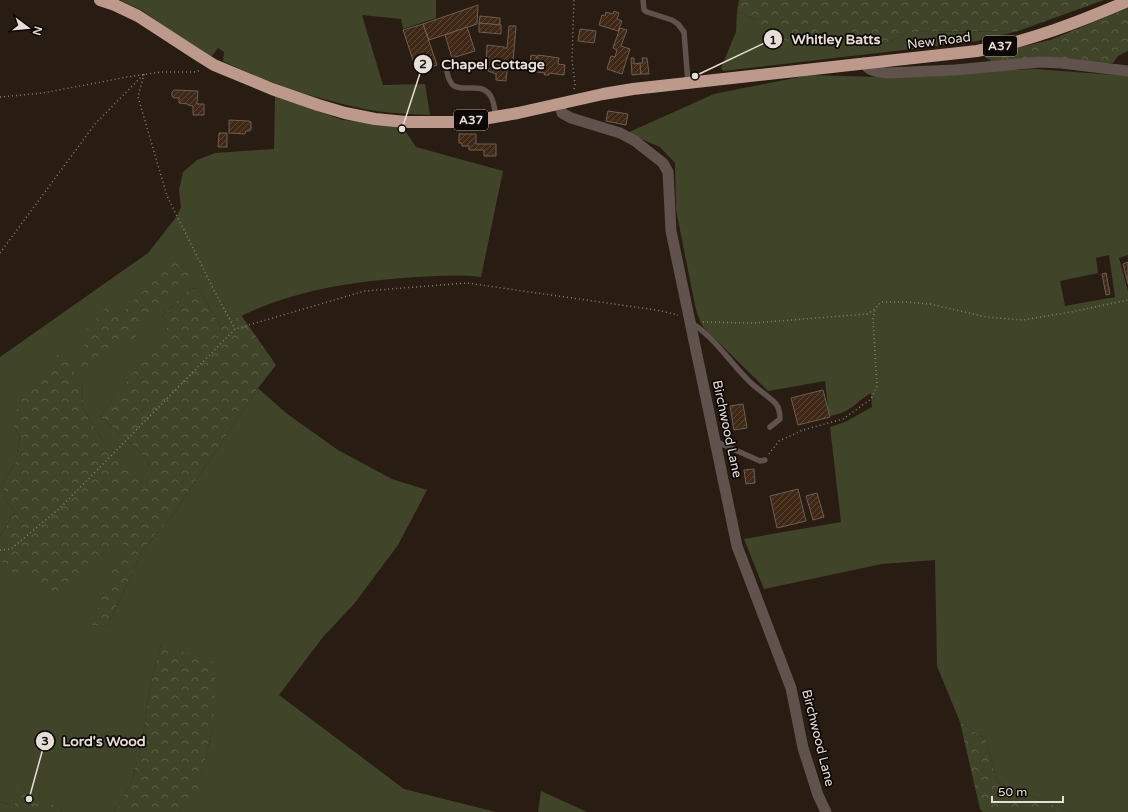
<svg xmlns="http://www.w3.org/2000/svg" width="1128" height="812" font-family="'Varela Round',sans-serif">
  <defs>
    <pattern id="forest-crowns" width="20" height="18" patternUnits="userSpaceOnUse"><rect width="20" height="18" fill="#404529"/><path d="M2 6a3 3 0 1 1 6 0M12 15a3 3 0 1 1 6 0" fill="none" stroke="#5c5f47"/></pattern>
    <pattern id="building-hatch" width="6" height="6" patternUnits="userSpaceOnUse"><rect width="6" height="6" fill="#402816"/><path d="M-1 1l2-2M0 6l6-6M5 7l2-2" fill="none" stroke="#5c4737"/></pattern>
  </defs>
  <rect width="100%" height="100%" fill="#291c12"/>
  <g fill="#404529" fill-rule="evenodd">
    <path d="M120,0h316v18l-33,11 -2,-10 -39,-4 21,70 42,-1 5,31c-23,-1 -48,-2 -70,-7 -47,-10 -94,-26 -137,-47l1,-9 -6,-4 -7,9 -25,-15 -43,-31z"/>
    <path d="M737,11l20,9h82l47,24 22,-12 110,-1 -45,11 -250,29 -2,-3 15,-36z"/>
    <path d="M1035,69l93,7v179l-9,3 9,33v521h-57l-74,-30 -11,-43 -26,-17 -23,-56 -2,-106 -53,4 -118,25 -20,-50 97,-17 -11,-95 15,-5 27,-15 -1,-14c-15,9 -22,21 -42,23l-4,-35 -57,10 -65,-64 -3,-6 -4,-11 -20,-100 -1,-47 -15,-16 -33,-14 87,-39 95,-19 69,2zM1109,255l6,42 -50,9 -5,-25 38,-8 -2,-15z"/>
    <path d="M275,96l68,24 59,6 14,21 87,24 -22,106c-22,-3 -42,-1 -64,0 -67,4 -138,15 -196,50l-23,-39 -8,1 -28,27 7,11 -69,89 49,44 -3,27 -46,-50 -17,-29 -1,-26 -71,40 9,15 -5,27 -14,22 6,6 -3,6 11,14 -15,24 129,-6 -37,95 15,2 36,-78 29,-33 86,-128 28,25 52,37 54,29 35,11 -29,55 -44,59 -31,33 -44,58 125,94 92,23h-319l21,-24 15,-61 -52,-83 -11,43 -8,57 -11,39 -17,29h-51l-4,-5 -41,-18 -4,18 -14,-6v-444l148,-104 29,-37 4,-9 -2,-17 4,-18 14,-12 18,-7 59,-4z"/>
    <path d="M541,791l46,21h-49z"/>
  </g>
  <g fill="url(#forest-crowns)">
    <path d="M739,0h365l-86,31 -110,1 -22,12 -18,2 -29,-26 -16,15 -13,4 -41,4 -12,-23 -20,-9z"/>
    <path d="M1128,8v43l-10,5 -5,7 -120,-1 -9,-6 66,-16z"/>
    <path d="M179,258l15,23 -29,18 -33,42 -9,-5 -35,39 -8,-9 8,-39 23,-25 11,11 32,-33z"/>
    <path d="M198,288l23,39 20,-12 35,50 -18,23 -86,128 -29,33 -36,78 -16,-2 37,-94 -64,65 -54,-25 -9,-11 14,-10 -15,-14 15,-24 -11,-14 2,-6 -5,-6 14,-22 5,-27 -9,-15 17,-35 31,-34 23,29 1,26 17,29 46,49 3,-26 -49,-44 68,-89 -6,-11 28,-27z"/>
    <path d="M161,644l55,19 -3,64 -15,62 -21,23h-63l17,-29 11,-39 8,-57z"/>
    <path d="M960,722l26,17 11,43 74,30h-88l-3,-3z"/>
    <path d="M17,788l42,19 4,5h-63v-11l14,6z"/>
  </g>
  <g fill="url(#building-hatch)" stroke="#6e5e52">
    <path d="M478,5l-1,19 -48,16 -6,-16z"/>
    <path d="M614,11l5,2 -2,6 5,2 -4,10 -19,-6 3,-10 3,1 1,-4 7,2z"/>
    <path d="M480,16l20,2v7l-21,-2z"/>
    <path d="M479,23l22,2v9l-22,-2z"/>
    <path d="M423,24l14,41 -20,7 -14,-42z"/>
    <path d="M509,26h7l-3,36 -5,-1 -2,20 -10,-1v-6l-8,-3v-3h-2l1,-23 17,2v1h3z"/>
    <path d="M467,27l8,24 -23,7 -7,-23z"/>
    <path d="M620,28l7,2 -6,16 9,3 -8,25 -15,-5 4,-13 4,1 2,-7 -4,-2z"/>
    <path d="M580,29l16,2 -2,12 -16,-2z"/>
    <path d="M531,55l6,1 -1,2h2v-3l21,3 -1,6 7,1 -1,10 -15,-2v2h-5l1,-2 -16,-2z"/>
    <path d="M631,58h3v6l6,-1 1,11 -9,1z"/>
    <path d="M642,58h5l2,16h-8l-1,-11h3z"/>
    <path d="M174,90l24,1 -1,13h7v11h-11v-9l-5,-1v-1l-9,-1v-5h-5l-2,-2v-4z"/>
    <path d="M608,111l20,3 -2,11 -20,-4z"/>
    <path d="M229,120l20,1 2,1v8l-2,1h-3l-1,3 -16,-1z"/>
    <path d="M219,133h8v14h-9z"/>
    <path d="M459,134h17v10h20v12h-12v-6h-15v-4h-7v-3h-3z"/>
    <path d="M1128,262v22l-5,-20z"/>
    <path d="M1106,273l4,21 -4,1 -4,-21z"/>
    <path d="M823,390l7,27 -32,8 -7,-27z"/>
    <path d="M743,404l4,24 -13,2 -4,-24z"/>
    <path d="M754,469l1,14 -9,1 -2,-14z"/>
    <path d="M798,489l8,32 -29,7 -7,-32z"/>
    <path d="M817,493l7,24 -11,3 -7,-24z"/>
  </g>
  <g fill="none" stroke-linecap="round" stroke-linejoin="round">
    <g stroke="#8c8079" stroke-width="1.5" stroke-dasharray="1 3" stroke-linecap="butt">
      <path d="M144,74l-6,23 29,99 50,100 18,33"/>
      <path d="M574,89l1,-4 -3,-26 2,-59"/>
      <path d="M0,97l43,-4 84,-16 34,-5h34l6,-2"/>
      <path d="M0,253l95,-129 48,-49"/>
      <path d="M703,322l50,1 114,-9 8,-5 6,-7h25l24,2 56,13 37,3 48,-8 57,-12"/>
      <path d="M769,454l10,-13 24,-11 40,-11 28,-20 6,-13 -4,-67 2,-10"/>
      <path d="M0,550l11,-1 49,-41 175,-179 130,-38 102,-8 189,27 22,5"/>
    </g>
    <g stroke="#60524c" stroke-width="5.5">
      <path d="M643,0l1,10 3,2 25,8 6,4 6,8 4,51"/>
      <path d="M447,72c1,5 3,11 7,14 12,6 26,-4 36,9 4,6 5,15 6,22"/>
      <path d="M691,323c22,12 40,41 59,59 7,7 21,16 26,22 3,4 4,10 4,15l-10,8"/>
      <path d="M715,441l45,20 5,-1"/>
    </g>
    <g stroke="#60524c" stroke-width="11">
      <path d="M864,63c5,8 13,9 22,10l69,-3 86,-8 20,1 67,8"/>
      <path d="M559,104l3,9 9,5 49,15 15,8 28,22 5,9 3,59 66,315 54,142 12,60 15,47 8,17"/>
    </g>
    <path stroke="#bc998b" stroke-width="12" d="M100,0l15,5 23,11 60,39 16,10 58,24 46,16 27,8 30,6 31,3h48l29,-3 35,-6 85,-19 30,-5 344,-38c53,-10 102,-29 151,-50"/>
  </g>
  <g text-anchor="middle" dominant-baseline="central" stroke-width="3.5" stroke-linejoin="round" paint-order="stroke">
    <g fill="#0d0805" stroke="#a69e99" stroke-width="1">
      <rect x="983" y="36" width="34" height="20" rx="3"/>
      <rect x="454" y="110" width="34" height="20" rx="3"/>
    </g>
    <g font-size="12" font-weight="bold" fill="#e8ded8">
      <text x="1000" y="46">A37</text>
      <text x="471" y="120">A37</text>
    </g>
    <g font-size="13" fill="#e8ded8" stroke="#0d0805">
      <text transform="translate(939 41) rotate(-7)">New Road</text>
      <text transform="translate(727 429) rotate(78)">Birchwood Lane</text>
      <text transform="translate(818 738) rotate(76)">Birchwood Lane</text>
    </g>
  </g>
  <path fill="none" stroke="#e8ded8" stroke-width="1.5" d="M695 76L773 39M402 129L423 64M29 799L45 741"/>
  <g fill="#e8ded8" stroke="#0d0805" stroke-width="1.5">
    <circle cx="695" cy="76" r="4"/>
    <circle cx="402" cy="129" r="4"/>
    <circle cx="29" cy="799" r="4"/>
    <circle cx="773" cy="39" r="10"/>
    <circle cx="423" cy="64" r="10"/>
    <circle cx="45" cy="741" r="10"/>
  </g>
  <g font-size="12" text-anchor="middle" font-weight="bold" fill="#111">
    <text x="773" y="44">1</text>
    <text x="423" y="68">2</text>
    <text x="45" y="745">3</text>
  </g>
  <g font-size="14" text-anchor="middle" font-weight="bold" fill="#e8ded8" stroke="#0d0805" stroke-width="3.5" stroke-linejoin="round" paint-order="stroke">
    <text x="836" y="44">Whitley Batts</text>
    <text x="493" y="69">Chapel Cottage</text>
    <text x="104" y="746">Lord's Wood</text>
  </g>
  <g transform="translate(28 28) rotate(106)" stroke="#0d0805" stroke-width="3" paint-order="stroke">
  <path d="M0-3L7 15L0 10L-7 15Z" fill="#e8ded8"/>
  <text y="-6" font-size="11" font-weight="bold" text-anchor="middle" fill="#e8ded8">N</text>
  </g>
  <path d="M992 796v6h71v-6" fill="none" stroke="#e8ded8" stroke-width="2"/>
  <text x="998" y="796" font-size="12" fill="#e8ded8" stroke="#0d0805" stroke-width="3" paint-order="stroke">50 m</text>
</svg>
